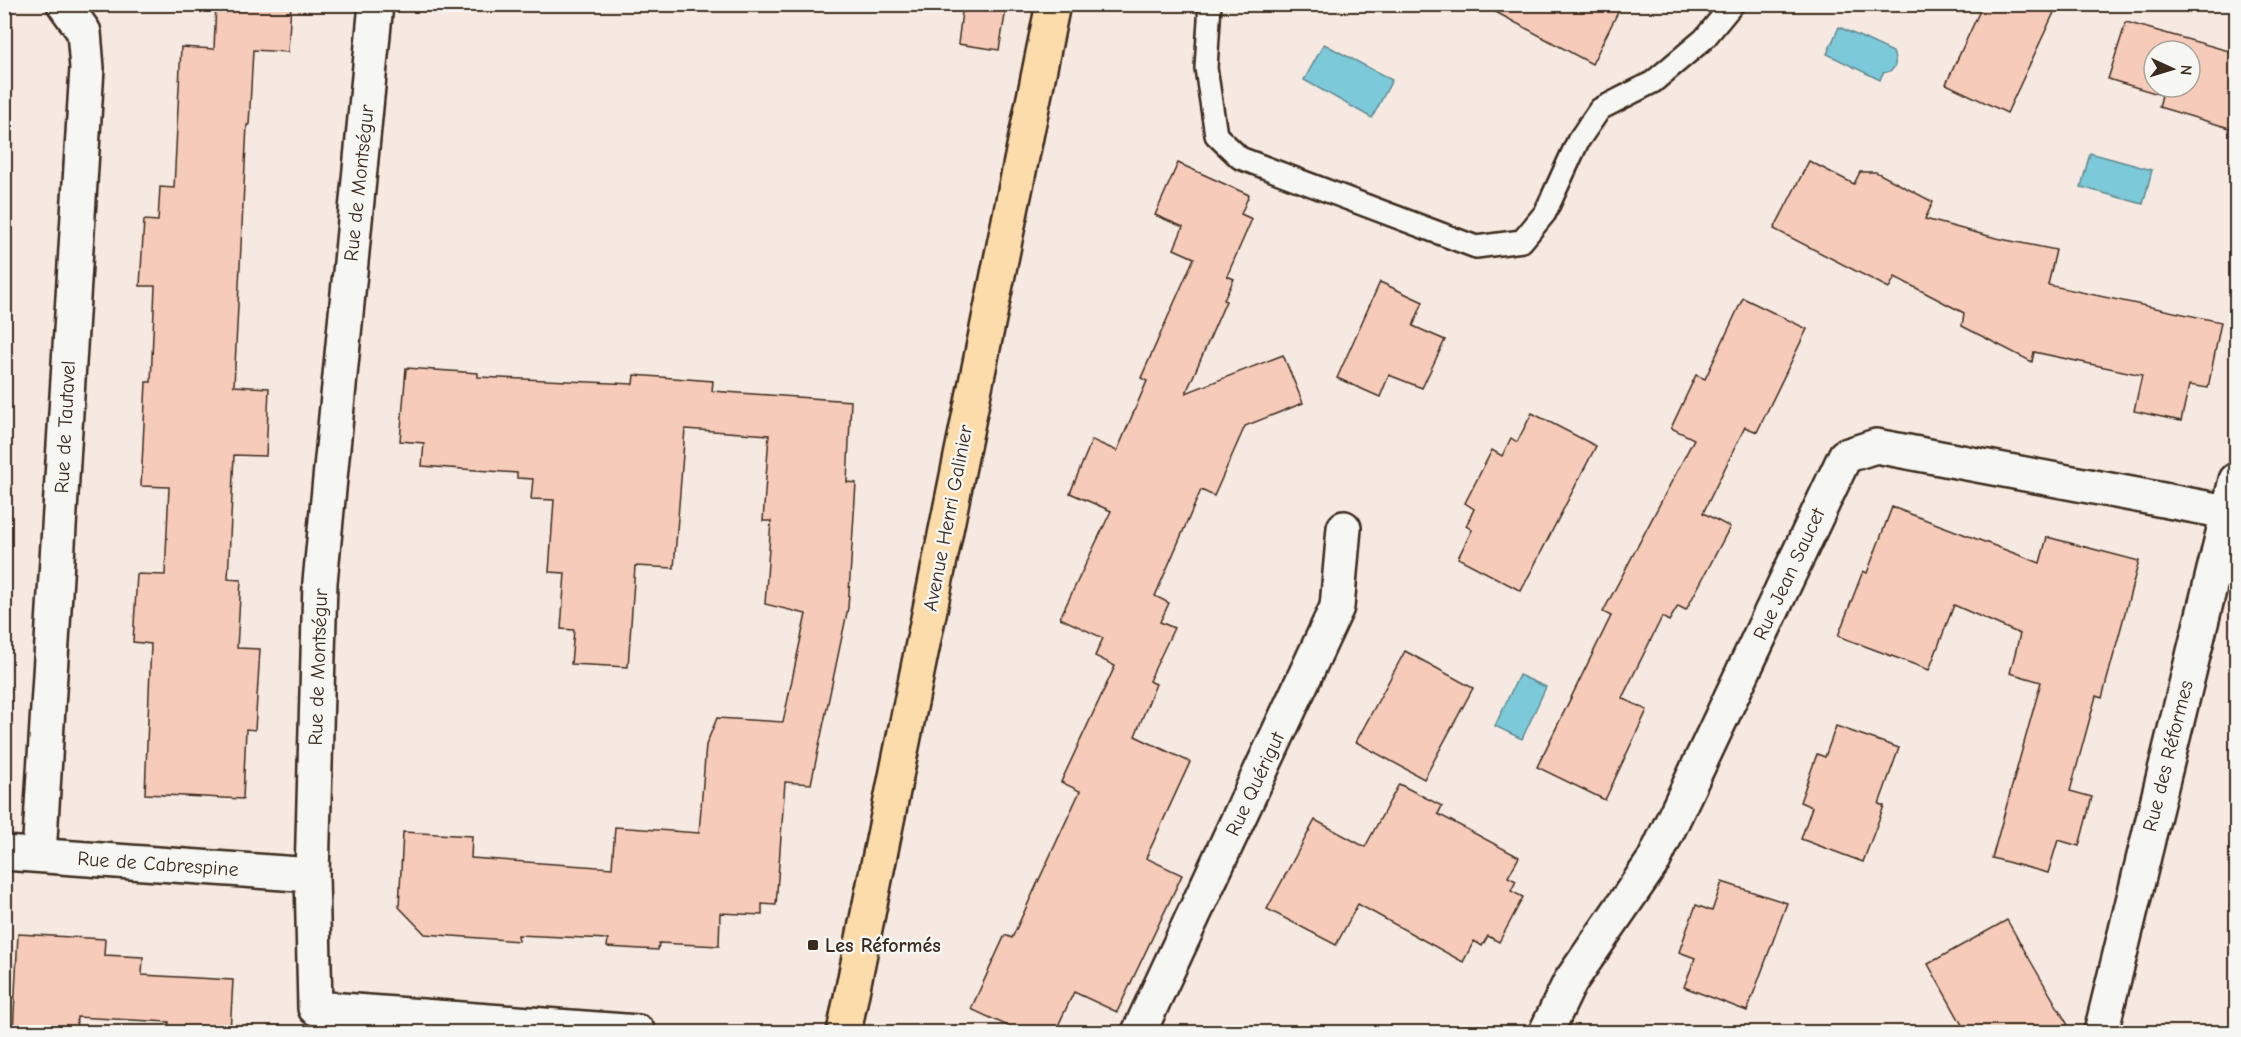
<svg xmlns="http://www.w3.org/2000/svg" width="2241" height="1037" font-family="'Comic Neue',sans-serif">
  <rect width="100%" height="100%" fill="#f6e9e1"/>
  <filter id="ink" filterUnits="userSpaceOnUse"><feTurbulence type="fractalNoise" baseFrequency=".0167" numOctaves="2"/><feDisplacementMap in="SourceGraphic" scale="12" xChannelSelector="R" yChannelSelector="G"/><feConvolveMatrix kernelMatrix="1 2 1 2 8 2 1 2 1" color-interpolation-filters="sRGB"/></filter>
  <g filter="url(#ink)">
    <g fill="#7cc9da" stroke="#62898f" stroke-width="1.5">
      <path d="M1839,27l54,25c4,11 4,19 -10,21l-3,7 -53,-26z"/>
      <path d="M1324,44l68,36 -20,38 -68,-38z"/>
      <path d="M2090,153l62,17 -9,34 -62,-17z"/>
      <path d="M1519,675l27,12 -24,52 -27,-13z"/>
    </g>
    <g fill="#f7cbb9" stroke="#3b2a1e" stroke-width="1.5" fill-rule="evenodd">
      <path d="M216,4h75l-3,48 -35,-2 -4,75h-2l-13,261 35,2 -3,68 -32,-1 -6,124 13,1 -4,68 23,1 -5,81 -9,-1 -3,70 -98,-5 6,-150 -18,-2 4,-68 28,1 4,-88 -28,-1 5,-104h5l4,-96h-15l4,-66 14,1 2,-34 14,1 7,-141 33,2z"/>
      <path d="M963,4h44l-8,46 -41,-6z"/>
      <path d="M1481,4h141l-30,60z"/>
      <path d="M1983,4h75l-51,109 -61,-29z"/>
      <path d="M2126,22l110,31v77l-77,-23 3,-12 -54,-16zM2154,51h36v36h-36z"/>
      <path d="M1809,161l45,23 6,-12h16l57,30 -8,17 71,19 60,12 -8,35 173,37 -13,66 -19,-3 -8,36 -47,-10 8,-36 -108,-23 -2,10 -70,-36 2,-13 -69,-36 -6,11 -115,-59z"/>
      <path d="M1178,163l71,32 -8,19 11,5 -25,57 7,3 -10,21 2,1 -40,92 97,-38 20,48 -58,23 -31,70 -13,-6 -46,106 14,7 -9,19 14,6 -25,53 7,3 -21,52 55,26 -44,96 36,17 -65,137 -43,-20 -19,40h-34l-50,-23 34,-74 7,3 68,-147 -19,-9 54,-116 -20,-10 8,-18 -43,-20 51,-107 -41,-18 22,-53 25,11 30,-70 -6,-3 53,-120 -20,-9 9,-22 -28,-12z"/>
      <path d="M1380,282l43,20 -10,24 32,14 -23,48 -33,-13 -9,22 -43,-19z"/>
      <path d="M1743,298l64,31 -50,103 -12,-5 -42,86 27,14 -44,83 -8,-4 -9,15 -7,-4 -40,81 25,12 -42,90 -68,-33 74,-151 -8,-4 91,-173 -23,-11 25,-53 9,4z"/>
      <path d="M406,368l72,5v4l155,7 1,-9 79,6 -1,10 139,10 -4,81 9,1 -8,125 -37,176 -26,-2 -9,123 -14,-1v11l-42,-2 -1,33 -60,-3 -1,7 -51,-3 1,-8 -90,-4 1,6 -94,-7 -26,-27 4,-75 69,4 -1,22 141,10 3,-41 84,6 7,-88 11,-27 66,4 23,-108 -41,-10 6,-83h-8l6,-86 -84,-6 -11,139 -39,-2 -7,101 -57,-3 3,-34 -13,-1 4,-56 -16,-1 5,-72 -23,-1 2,-20 -16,-1v-5l-95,-7 2,-23 -24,-2z"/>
      <path d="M1532,413l64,33 -75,145 -63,-33 14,-28 -6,-4 8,-17 -9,-6 27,-53 10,6 9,-18 6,4z"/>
      <path d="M1892,507l148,56 7,-26 92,24 -37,137 -6,-2 -26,95 22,6 -13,49 -21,-6 -10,33 -56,-15 49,-176 -31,-9 10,-39 -66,-29 -25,65 -91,-34 25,-65 4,2z"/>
      <path d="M1405,651l68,37 -49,91 -68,-37z"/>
      <path d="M1836,726l63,22 -20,56 5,2 -21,56 -62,-23 11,-32 -12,-5 17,-48 8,3z"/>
      <path d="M1399,784l43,22 -4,8 81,43 -11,20 8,4 -5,10 12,6 -12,23 -12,22 -11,-6 -6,10 -8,-5 -11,21 -105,-58 -22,41 -69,-36 48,-89 50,27z"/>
      <path d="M1722,882l65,21 -40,108 -63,-24 11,-29 -16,-6 8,-23 9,-24 16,6z"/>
      <path d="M2007,920l27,47 38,65h-106l-38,-68z"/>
      <path d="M18,934l87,5 -1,16 39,2 -1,18 91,5 -3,52h-62l1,-10 -92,-5 -1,15h-63z"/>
    </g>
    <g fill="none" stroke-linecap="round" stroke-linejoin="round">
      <g stroke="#3b2a1e" stroke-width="26">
        <path id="service" d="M1210,4l-4,64 10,67 24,23 236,89 46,-6 23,-28 33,-72 22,-32 53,-27 51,-43 29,-35"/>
      </g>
      <g stroke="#3b2a1e" stroke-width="38">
        <g id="minor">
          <path d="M376,4l-56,578 -8,293 3,133 323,24"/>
          <path d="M4,853l308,22"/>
          <path d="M39,855l48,-787 -3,-36 -20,-28"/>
          <path d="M1139,1032l198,-425 7,-79"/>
          <path d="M1546,1032l24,-50 84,-122 191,-404 31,-10 351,66"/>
          <path d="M2101,1032l135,-552"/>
        </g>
      </g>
      <g stroke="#3b2a1e" stroke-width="38">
        <path id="primary" d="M844,1032l209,-1028"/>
      </g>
      <use href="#service" stroke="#f6f6f2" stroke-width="21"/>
      <use href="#minor" stroke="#f6f6f2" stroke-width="33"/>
      <use href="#primary" stroke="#fddcac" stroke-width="33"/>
    </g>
  </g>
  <rect fill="#3b2a1e" stroke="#f6f6f2" stroke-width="2" x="807" y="939" width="12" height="12" rx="3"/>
  <g text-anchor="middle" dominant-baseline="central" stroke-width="5" stroke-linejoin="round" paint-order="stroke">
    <g font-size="20" fill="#3b2a1e" stroke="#f6f6f2">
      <text transform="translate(359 183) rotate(-84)">Rue de Montségur</text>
      <text transform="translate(65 427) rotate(-87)">Rue de Tautavel</text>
      <text transform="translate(948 518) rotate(-79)">Avenue Henri Galinier</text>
      <text transform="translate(1789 574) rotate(-65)">Rue Jean Saucet</text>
      <text transform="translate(318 667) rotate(-88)">Rue de Montségur</text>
      <text transform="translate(2168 756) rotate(-76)">Rue des Réformes</text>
      <text transform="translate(1255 784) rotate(-65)">Rue Quérigut</text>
      <text transform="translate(158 864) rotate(4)">Rue de Cabrespine</text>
    </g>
    <g font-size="20" font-weight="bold" fill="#3b2a1e" stroke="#f6f6f2" text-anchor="start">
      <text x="825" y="945">Les Réformés</text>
    </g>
  </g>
  <rect width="2241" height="1037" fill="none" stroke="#f6f6f2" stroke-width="24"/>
  <rect x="12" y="12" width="2217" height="1013" fill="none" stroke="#3b2a1e" stroke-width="2" filter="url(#ink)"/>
  <g transform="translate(2172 69) rotate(94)"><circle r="28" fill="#f6f6f2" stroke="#aba49d" stroke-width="1.5"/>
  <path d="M0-4.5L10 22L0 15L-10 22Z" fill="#3b2a1e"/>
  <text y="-9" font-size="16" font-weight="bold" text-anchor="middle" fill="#3b2a1e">N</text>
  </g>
</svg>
